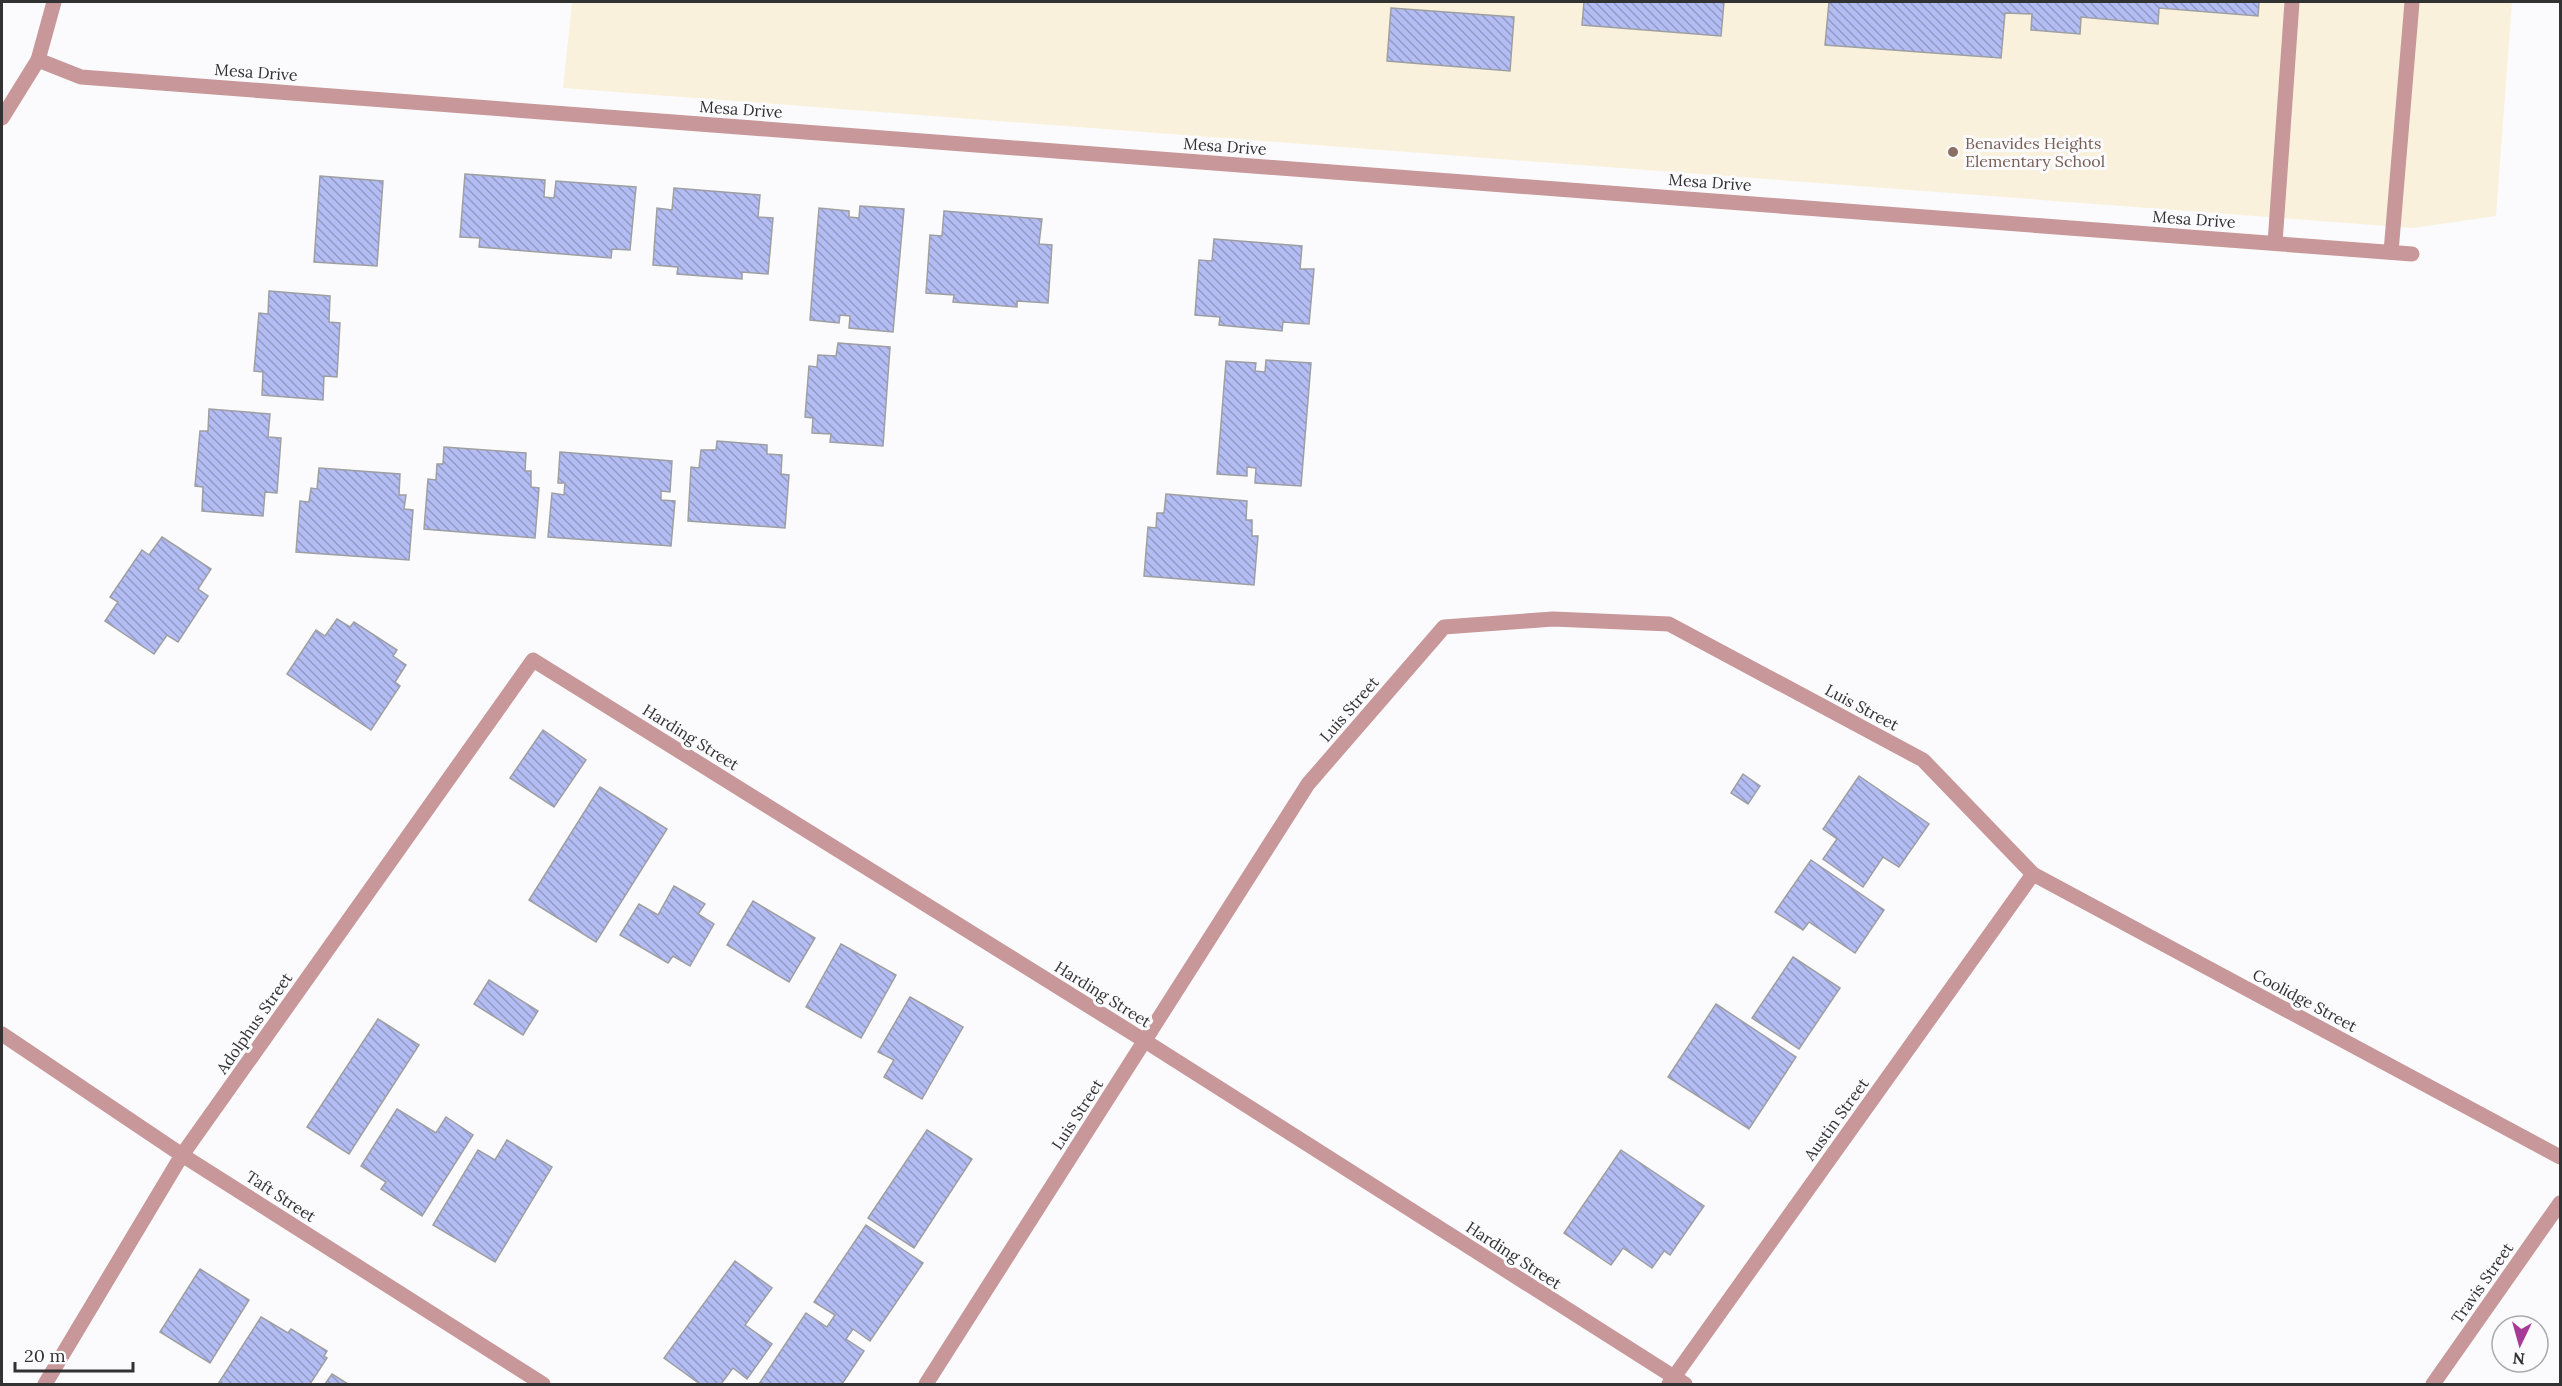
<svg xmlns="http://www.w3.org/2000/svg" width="2562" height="1386" font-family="Lora,serif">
  <defs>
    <pattern id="building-back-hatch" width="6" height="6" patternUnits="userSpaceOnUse" patternTransform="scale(1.5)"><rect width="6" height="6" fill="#b4bdf3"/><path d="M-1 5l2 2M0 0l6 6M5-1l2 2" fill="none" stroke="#939ac5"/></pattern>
  </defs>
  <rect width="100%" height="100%" fill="#fbfbfd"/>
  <path fill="#f9f1db" d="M572,2h1940l-16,214 -83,12 -1850,-140z"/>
  <g fill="url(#building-back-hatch)" stroke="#9e9fa1" stroke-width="1.5">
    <path d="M1584,2h140l-3,34 -139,-11z"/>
    <path d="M1829,2h430l-1,14 -99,-8 -1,16 -77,-7 -1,17 -49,-4 1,-16 -27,-1 -4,45 -176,-13z"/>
    <path d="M1391,8l123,9 -4,54 -123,-10z"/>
    <path d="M465,174l80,6 -1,17 10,1 2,-17 80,6 -6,63 -18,-1 -1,9 -132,-11 1,-9 -20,-1z"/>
    <path d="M320,176l63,5 -6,85 -63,-4z"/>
    <path d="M674,188l86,7 -2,22 15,1 -5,56 -26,-2v7l-65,-5 1,-7 -25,-2 4,-57 15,2z"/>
    <path d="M860,206l44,3 -11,123 -44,-4 1,-12 -10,-1 -1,8 -29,-3 9,-112 30,3v6l10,1z"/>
    <path d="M944,211l98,8 -3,25 13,1 -4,58 -31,-2v6l-64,-5 1,-7 -28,-2 4,-58 12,1z"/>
    <path d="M1214,239l88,7 -2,23h14l-5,55 -26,-2 -1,9 -63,-6 1,-8 -25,-2 4,-55 13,1z"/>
    <path d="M269,291l61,5 -1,26 11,1 -3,54 -13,-1 -1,24 -61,-5 1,-23 -9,-1 5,-58 9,1z"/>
    <path d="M838,343l52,4 -7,99 -53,-4 1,-8 -19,-1 1,-15 -8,-1 4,-51 8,1 1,-12 18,1z"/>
    <path d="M1266,360l45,3 -10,123 -46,-3 1,-15 -9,-1v9l-30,-2 9,-113 30,2 -1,8 10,1z"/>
    <path d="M209,409l61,5 -2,23 13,1 -4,55 -12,-1 -2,24 -61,-5 1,-24 -8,-1 5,-55h8z"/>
    <path d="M717,441l50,4v9l15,1 -1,19 8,1 -4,53 -97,-7 3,-54 8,1 2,-18h15z"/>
    <path d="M444,447l82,6 -1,18h6v16l8,1 -4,50 -111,-9 4,-50 8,1 1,-16h6z"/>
    <path d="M560,452l112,9 -2,31 -9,-1v9l14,1 -4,45 -123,-9 4,-44 12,2 1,-12h-7z"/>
    <path d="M319,468l81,6 -1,21h7l-2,14 9,1 -4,50 -113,-8 4,-51 9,1 2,-14 6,1z"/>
    <path d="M1166,494l81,7 -1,19h6v16h6l-4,49 -110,-9 4,-49 8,1 1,-15h7z"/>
    <path d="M162,537l49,32 -13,20 10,7 -30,46 -11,-7 -13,19 -49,-33 13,-19 -8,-5 32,-47 7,5z"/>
    <path d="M337,619l13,8 4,-5 43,28 -4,6 13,9 -11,17 5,4 -29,44 -84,-56 29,-44 9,6z"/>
    <path d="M543,730l43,30 -32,47 -44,-29z"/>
    <path d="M1743,774l17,12 -12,18 -17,-11z"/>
    <path d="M1859,776l70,48 -30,43 -16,-10 -20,30 -40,-28 14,-20 -14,-10z"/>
    <path d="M600,787l67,42 -71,113 -67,-42z"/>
    <path d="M1811,860l73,50 -29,43 -46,-31 -6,8 -28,-18z"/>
    <path d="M674,886l31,18 -7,10 16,10 -24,42 -17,-10 -5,7 -48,-28 19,-31 19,11z"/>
    <path d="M753,901l62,37 -26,44 -62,-37z"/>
    <path d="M841,944l55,31 -35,63 -55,-31z"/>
    <path d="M1793,957l47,31 -41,61 -47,-31z"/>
    <path d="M489,980l49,31 -15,24 -49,-31z"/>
    <path d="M910,997l53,30 -41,72 -38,-22 10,-17 -16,-8z"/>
    <path d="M1716,1004l80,53 -47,72 -81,-52z"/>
    <path d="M378,1019l41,26 -70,109 -42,-27z"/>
    <path d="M397,1109l39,24 10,-16 27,18 -51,81 -41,-27 5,-7 -25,-16z"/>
    <path d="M927,1130l45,29 -58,89 -46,-30z"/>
    <path d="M507,1140l45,27 -57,95 -62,-37 45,-75 17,10z"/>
    <path d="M1621,1150l83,56 -34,49 -6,-4 -12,17 -29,-20 -12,17 -47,-32z"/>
    <path d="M866,1225l57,38 -53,78 -17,-12 -7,10 18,12 -22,33h-83l47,-71 21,14 8,-12 -21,-13z"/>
    <path d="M735,1261l37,27 -27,37 27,19 -25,35 -14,-11 -12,16h-21l-36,-26z"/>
    <path d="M200,1269l49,31 -39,63 -50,-31z"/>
    <path d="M261,1317l27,16 3,-4 36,22 -3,5 3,2 -17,26h-92z"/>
    <path d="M332,1374l16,10h-23z"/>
  </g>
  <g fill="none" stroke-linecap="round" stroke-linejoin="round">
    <g stroke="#c79799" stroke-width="15">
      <path d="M2275,243l17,-241"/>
      <path d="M2391,252l21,-250"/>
    </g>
    <g stroke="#c79799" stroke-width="15">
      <path d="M38,60l43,17 2331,177"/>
      <path d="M2,118l36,-58 16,-58"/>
      <path d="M2,1034l180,121 361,229"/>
      <path d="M45,1384l137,-229 351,-495 612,381 540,343"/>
      <path d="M926,1384l382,-600 136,-157 109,-8 116,5 254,136 110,114 527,283"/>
      <path d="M1669,1384l364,-510"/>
      <path d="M2433,1384l127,-181"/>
    </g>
  </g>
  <circle fill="#8d6e63" stroke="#fbfbfd" stroke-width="2" cx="1953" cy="152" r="6"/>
  <g text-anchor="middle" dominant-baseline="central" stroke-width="6" stroke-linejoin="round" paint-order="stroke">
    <g font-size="16" fill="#323233" stroke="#fbfbfd">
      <text transform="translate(256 72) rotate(4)">Mesa Drive</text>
      <text transform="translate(741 109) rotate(4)">Mesa Drive</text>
      <text transform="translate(1225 146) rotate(4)">Mesa Drive</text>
      <text transform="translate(1710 182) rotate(4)">Mesa Drive</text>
      <text transform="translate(2194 219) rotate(4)">Mesa Drive</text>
      <text transform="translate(1862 707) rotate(28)">Luis Street</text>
      <text transform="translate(1349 709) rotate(-49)">Luis Street</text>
      <text transform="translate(691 737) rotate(32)">Harding Street</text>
      <text transform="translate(1103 994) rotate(32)">Harding Street</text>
      <text transform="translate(2305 1000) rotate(28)">Coolidge Street</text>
      <text transform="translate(254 1023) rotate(-55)">Adolphus Street</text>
      <text transform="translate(1077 1114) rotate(-57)">Luis Street</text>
      <text transform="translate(1836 1119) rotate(-54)">Austin Street</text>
      <text transform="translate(281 1196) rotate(33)">Taft Street</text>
      <text transform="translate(1514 1255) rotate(33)">Harding Street</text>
      <text transform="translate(2482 1283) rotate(-55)">Travis Street</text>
    </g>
    <g font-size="16" fill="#785e54" stroke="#fbfbfd" text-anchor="start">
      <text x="1965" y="143">Benavides Heights<tspan x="1965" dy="18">Elementary School</tspan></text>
    </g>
  </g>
  <rect width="2562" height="1386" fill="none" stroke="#323233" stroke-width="6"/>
  <g transform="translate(2520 1344) rotate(185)"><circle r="28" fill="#fbfbfd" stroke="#ababac" stroke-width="1.5"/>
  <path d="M0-4.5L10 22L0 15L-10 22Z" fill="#a73997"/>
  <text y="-9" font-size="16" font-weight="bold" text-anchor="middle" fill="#323233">N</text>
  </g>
  <path d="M15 1362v9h118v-9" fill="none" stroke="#323233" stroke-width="3"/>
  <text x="24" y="1362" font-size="18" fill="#323233" stroke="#fbfbfd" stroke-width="4.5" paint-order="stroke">20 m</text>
</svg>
